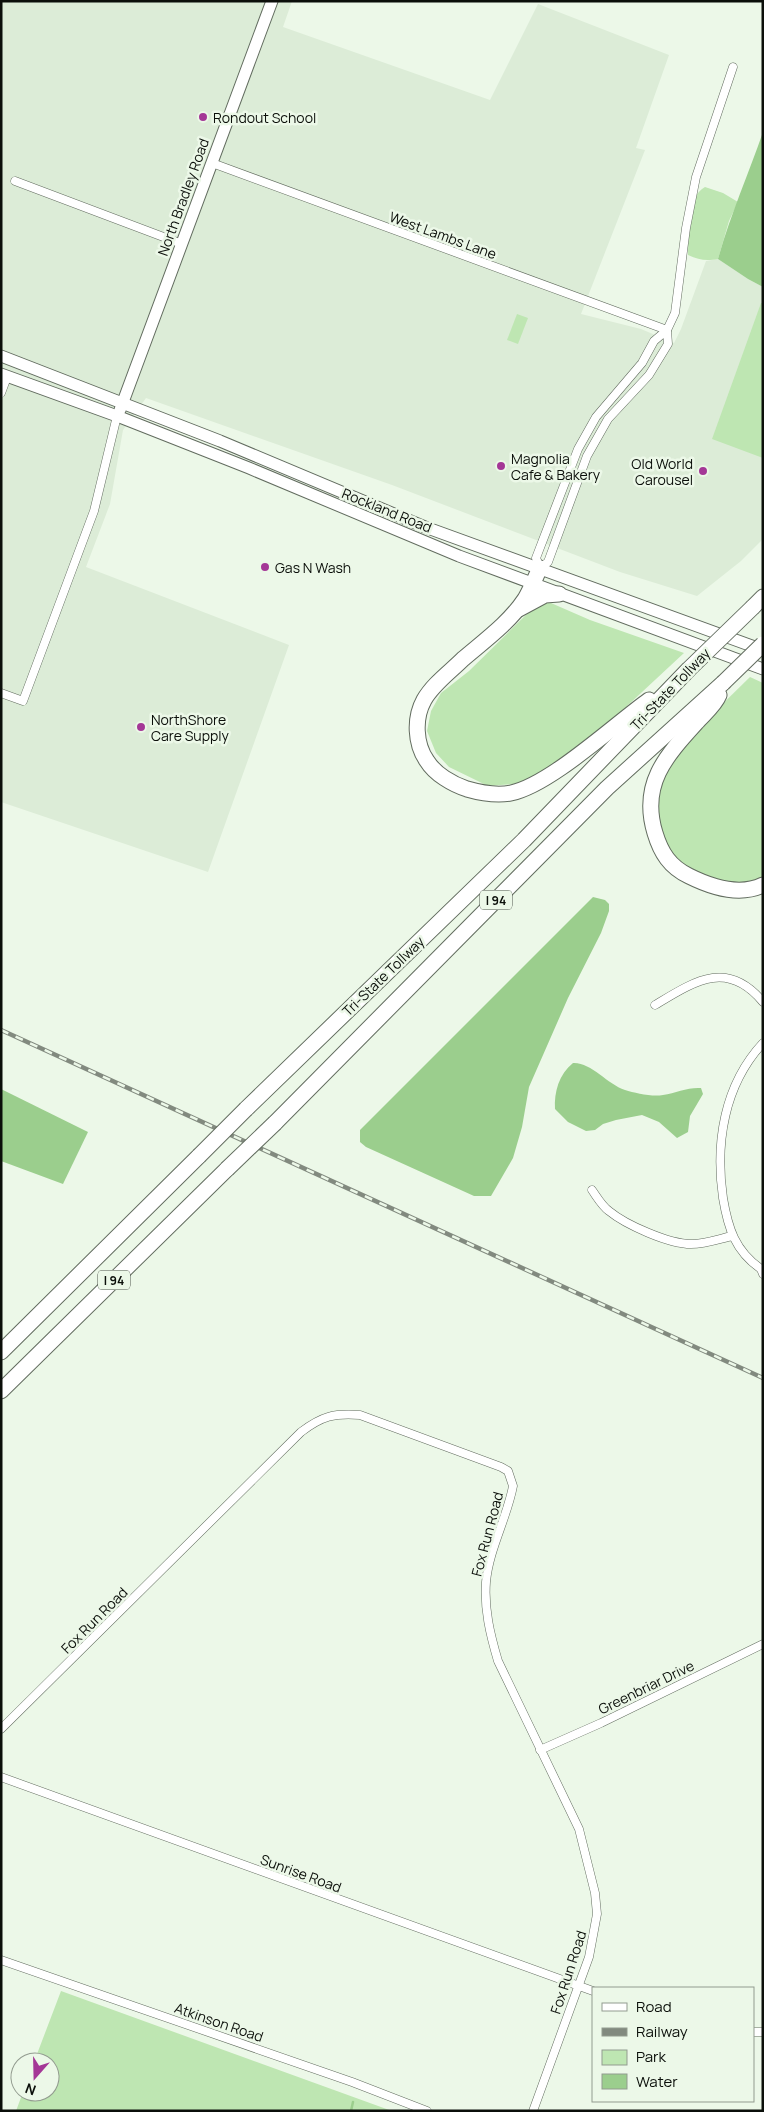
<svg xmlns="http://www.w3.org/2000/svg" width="764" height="2112" font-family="Manrope,sans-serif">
  <rect width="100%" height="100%" fill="#ecf8e8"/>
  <path fill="#dcecd7" d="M1,1h291l-9,26 207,73 48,-96 131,51 -33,93 9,2 -64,164 60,15 33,14 7,-14 25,-68 12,-2 30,20 15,8v252l-22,22 -44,35 -77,-24 -228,-87 -246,-87 -23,32 -13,74 -24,63 203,78 -81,227 -207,-70z"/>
  <g fill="#bee6b2">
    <path d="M705,187l18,6 15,9 -9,19 -11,38c-12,2 -19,1 -30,-4 1,-19 -2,-58 17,-68z"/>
    <path d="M761,303h2v155l-51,-19z"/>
    <path d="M517,314l11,4 -10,26 -11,-4z"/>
    <path d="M543,602l8,1 39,17 94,33 -71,66 -55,44 -33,20 -37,3 -39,-19 -13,-14 -9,-22 4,-20 10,-18 28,-22 65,-64z"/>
    <path d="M750,677l13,6v200l-43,3 -54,-28 -12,-39 6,-41 37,-49z"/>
    <path d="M61,1991l331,120h-376l7,-19h27v-30h-16z"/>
  </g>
  <g fill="#9bce8d">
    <path d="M763,132v155l-15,-8 -30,-20c12,-43 30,-84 45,-127z"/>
    <path d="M593,897l12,3 4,4v7l-8,22 -33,65 -39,89 -7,40 -9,31 -22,38h-17l-108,-49 -6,-5v-12z"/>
    <path d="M573,1063c18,-1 34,21 52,27 10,3 27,7 38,5 13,-2 25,-8 38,-7l2,6 -13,22 -2,16 -11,6 -18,-16 -17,-7 -26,5 -13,4 -8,6 -9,1 -18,-9 -13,-13c-1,-17 4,-35 18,-46z"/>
    <path d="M1,1089l87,43 -25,52 -62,-23z"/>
  </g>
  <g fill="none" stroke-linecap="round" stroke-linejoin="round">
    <path stroke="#9bce8d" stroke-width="2.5" d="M351,2111l2,-9"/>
    <g stroke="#626c5f" stroke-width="9">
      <g id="street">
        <path d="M212,163l455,167 8,-17 11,-85 10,-51 37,-110"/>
        <path d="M15,181l167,63"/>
        <path d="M667,330l1,14 -19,31 -41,44 -21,37 -39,106 -8,6 -4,-10 42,-109 18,-32 46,-54 12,-22z"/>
        <path d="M1,393l6,-16"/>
        <path d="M1,693l22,8 71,-190 23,-95"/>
        <path d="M655,1005c40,-24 72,-46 108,-3"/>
        <path d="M763,1043c-39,42 -48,100 -40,155 5,30 12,53 38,71l2,5"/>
        <path d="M592,1190c5,7 10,16 17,21 17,14 60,33 82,33 14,0 28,-5 41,-8"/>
        <path d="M1,1729l300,-297c21,-16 33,-19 59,-17l141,52 7,4 5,15c-6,32 -24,63 -27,96 -2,27 4,52 12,79l81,168 16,64 2,21 -8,43 -56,154"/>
        <path d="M540,1750l61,-27 162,-79"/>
        <path d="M1,1777l592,214"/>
        <path d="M1,1960l351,122 75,29"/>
        <path d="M753,2032h10"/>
      </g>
    </g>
    <g stroke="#626c5f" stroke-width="13">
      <g id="secondary">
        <path d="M1,356l219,85 205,86 338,123"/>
        <path d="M1,374l116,42 132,52 210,88 304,113"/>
        <path d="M120,410l152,-409"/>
      </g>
    </g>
    <g stroke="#626c5f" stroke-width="17">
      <g id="highway">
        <path d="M540,568c-5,10 -9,21 -15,31 -15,23 -41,42 -62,60 -13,13 -30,25 -39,41 -10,18 -9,44 3,61 8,13 25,23 40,28 14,4 29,7 44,4 39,-8 103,-68 138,-93"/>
        <path d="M753,607l10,-10"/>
        <path d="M519,609l26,-14 14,-1"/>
        <path d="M719,695c-4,10 -15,19 -22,27 -31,34 -57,62 -42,111 6,20 15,34 34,43 22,11 51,20 74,9"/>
        <path d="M246,1109l278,-269 164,-170"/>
        <path d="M275,1123l332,-335 116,-105"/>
        <path d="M1,1352l198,-196"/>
        <path d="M1,1391l226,-222"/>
      </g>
    </g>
    <use href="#street" stroke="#fff" stroke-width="8"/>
    <use href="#secondary" stroke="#fff" stroke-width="11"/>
    <use href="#highway" stroke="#fff" stroke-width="15"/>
    <g stroke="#828a7f" stroke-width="4.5">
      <path id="rail" d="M1,1030l762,348"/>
    </g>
    <use href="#rail" stroke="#ecf8e8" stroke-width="2.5" stroke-dasharray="8" stroke-linecap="butt"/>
    <g stroke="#626c5f" stroke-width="17" stroke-linecap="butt">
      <g id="highway-bridge">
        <path d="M688,670l65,-63"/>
        <path d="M723,683l40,-39"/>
        <path d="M199,1156l47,-47"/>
        <path d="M227,1169l48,-46"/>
      </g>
    </g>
    <use href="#highway-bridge" stroke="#fff" stroke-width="15"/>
  </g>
  <g fill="#a43796" stroke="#ecf8e8" stroke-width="2">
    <circle cx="203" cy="117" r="5"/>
    <circle cx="501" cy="466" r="5"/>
    <circle cx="703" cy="471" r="5"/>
    <circle cx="265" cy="567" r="5"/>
    <circle cx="141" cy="727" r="5"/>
  </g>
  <g text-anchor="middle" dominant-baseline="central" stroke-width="5" stroke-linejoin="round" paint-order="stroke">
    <g fill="#ecf8e8" stroke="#4e554d" stroke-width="1">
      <rect x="480" y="890.5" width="32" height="19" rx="4"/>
      <rect x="98" y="1270.5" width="32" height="19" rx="4"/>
    </g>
    <g font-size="12" font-weight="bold" fill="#0b0f0a">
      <text x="496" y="900">I 94</text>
      <text x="114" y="1280">I 94</text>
    </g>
    <g font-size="14" fill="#0b0f0a" stroke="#ecf8e8" text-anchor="start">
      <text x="213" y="117">Rondout School</text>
      <text x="511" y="458">Magnolia<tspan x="511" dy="16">Cafe &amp; Bakery</tspan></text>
      <text x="693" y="463" text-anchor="end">Old World<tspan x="693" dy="16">Carousel</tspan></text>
      <text x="275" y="567">Gas N Wash</text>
      <text x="151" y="719">NorthShore<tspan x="151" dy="16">Care Supply</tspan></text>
    </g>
    <g font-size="14" fill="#0b0f0a" stroke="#ecf8e8">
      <text transform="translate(183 197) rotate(-70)">North Bradley Road</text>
      <text transform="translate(443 235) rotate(20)">West Lambs Lane</text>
      <text transform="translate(387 510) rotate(22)">Rockland Road</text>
      <text transform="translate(670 689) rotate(-46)">Tri-State Tollway</text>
      <text transform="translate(383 976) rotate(-44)">Tri-State Tollway</text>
      <text transform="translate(487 1534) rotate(-75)">Fox Run Road</text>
      <text transform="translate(94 1620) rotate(-45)">Fox Run Road</text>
      <text transform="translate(646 1687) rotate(-26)">Greenbriar Drive</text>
      <text transform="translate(301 1873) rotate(20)">Sunrise Road</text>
      <text transform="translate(568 1972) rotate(-72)">Fox Run Road</text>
      <text transform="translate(219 2022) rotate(19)">Atkinson Road</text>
    </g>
  </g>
  <rect width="764" height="2112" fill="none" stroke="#0b0f0a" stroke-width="5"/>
  <rect x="592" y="1987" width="162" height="115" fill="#ecf8e8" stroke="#929b8f"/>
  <rect x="602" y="2003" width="25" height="8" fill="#ffffff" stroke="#929b8f"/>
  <text x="636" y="2012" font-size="15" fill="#0b0f0a">Road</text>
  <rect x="602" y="2028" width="25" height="8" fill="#828a7f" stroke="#929b8f"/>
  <text x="636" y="2037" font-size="15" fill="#0b0f0a">Railway</text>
  <rect x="602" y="2050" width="25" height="15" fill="#bee6b2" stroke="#929b8f"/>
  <text x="636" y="2062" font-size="15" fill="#0b0f0a">Park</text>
  <rect x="602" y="2074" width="25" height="15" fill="#9bce8d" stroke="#929b8f"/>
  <text x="636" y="2087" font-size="15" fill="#0b0f0a">Water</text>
  <g transform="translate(35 2077) rotate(200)"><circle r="24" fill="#ecf8e8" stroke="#929b8f"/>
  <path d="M0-4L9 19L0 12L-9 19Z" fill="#a43796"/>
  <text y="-8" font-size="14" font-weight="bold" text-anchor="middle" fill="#0b0f0a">N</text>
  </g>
</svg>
